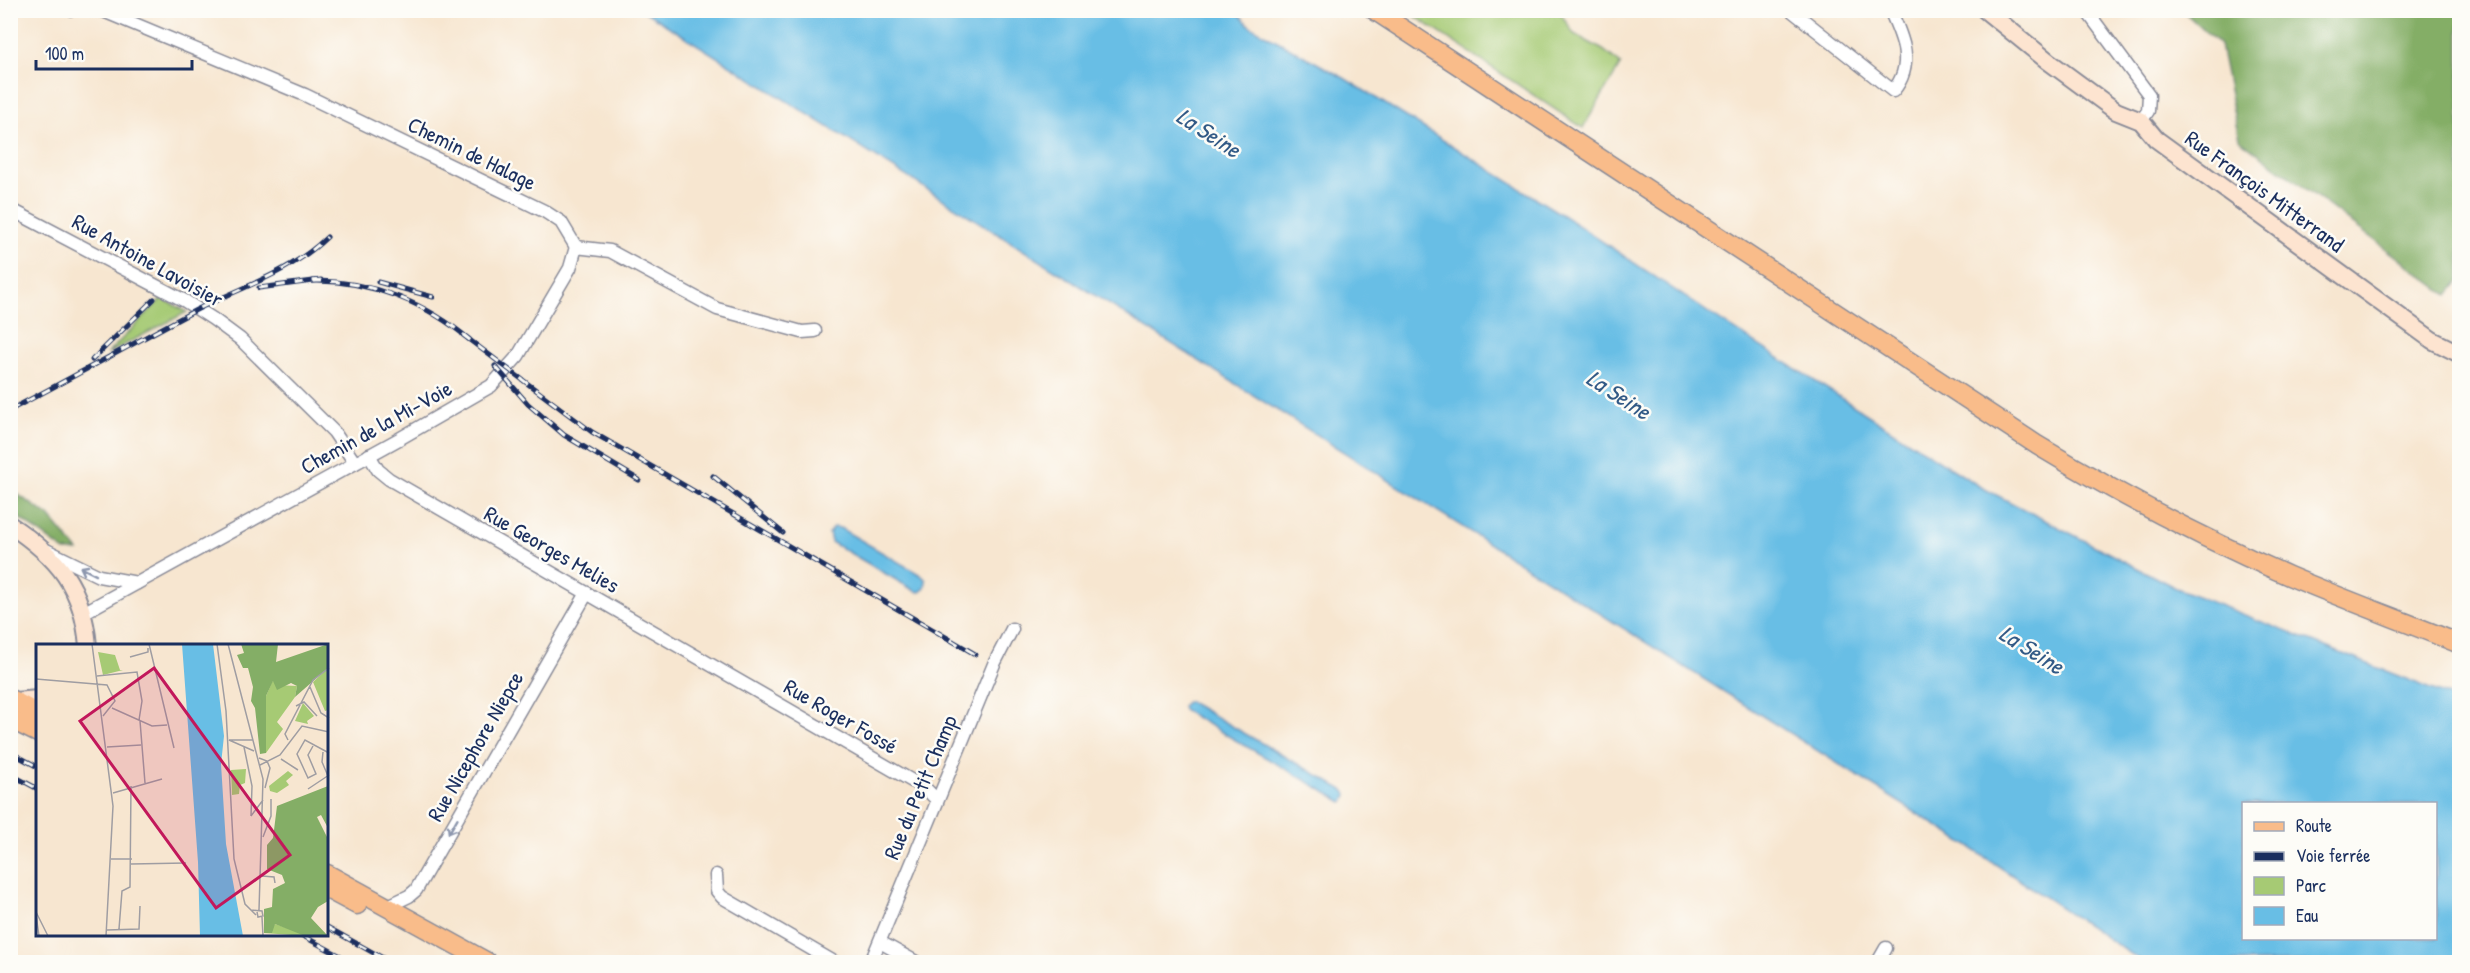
<svg xmlns="http://www.w3.org/2000/svg" width="2470" height="973" font-family="'Patrick Hand',sans-serif">
  <rect width="100%" height="100%" fill="#fdfcf7"/>
  <filter id="ink" filterUnits="userSpaceOnUse"><feTurbulence type="fractalNoise" baseFrequency=".0167" numOctaves="2"/><feDisplacementMap in="SourceGraphic" scale="12" xChannelSelector="R" yChannelSelector="G"/><feConvolveMatrix kernelMatrix="1 2 1 2 8 2 1 2 1" color-interpolation-filters="sRGB"/></filter>
  <filter id="wash" filterUnits="userSpaceOnUse"><feTurbulence type="fractalNoise" baseFrequency=".008" numOctaves="4" result="noise"/><feDisplacementMap in="SourceGraphic" scale="24" xChannelSelector="R" yChannelSelector="G"/><feGaussianBlur stdDeviation="1.35" result="paint"/><feColorMatrix in="noise" values="0 0 0 0 0 0 0 0 0 0 0 0 0 0 0 0 0 1.4 0 .05"/><feComposite in="paint" operator="in"/></filter>
  <g filter="url(#wash)">
    <rect width="100%" height="100%" fill="#f7e6d0"/>
    <g fill="#a6ca74" stroke="#607c69" stroke-width="1.5">
      <path d="M1407,11h152l15,23 29,16 18,14 -38,64z"/>
      <path d="M162,298l25,14 -80,42z"/>
    </g>
    <g fill="#84ae66" stroke="#506e62" stroke-width="1.5">
      <path d="M2183,11h276l1,269 -12,15 -209,-156 -19,-94z"/>
      <path d="M10,489l39,27 29,35h-13l-54,-39z"/>
    </g>
    <g fill="#68bee5" stroke="#4276a2" stroke-width="1.5" fill-rule="evenodd">
      <path d="M644,11h592l14,15 94,52 220,138 163,109 252,161 195,101 285,113v262h-316l-187,-124zM2244,804h192v134h-192z"/>
      <path d="M833,527l7,1 81,47 5,5 -1,8 -5,4 -5,-1 -84,-49 -2,-9z"/>
      <path d="M1188,701l157,90 2,4 -4,7 -160,-92 -1,-4z"/>
    </g>
  </g>
  <g filter="url(#ink)">
    <g fill="none" stroke-linecap="round" stroke-linejoin="round">
      <g stroke="#898a97" stroke-width="15">
        <g id="street">
          <path d="M101,10l204,85 239,116 17,11 15,25"/>
          <path d="M1791,10l102,81c22,-26 10,-53 -3,-81"/>
          <path d="M2086,10l63,85 -1,16 -7,10"/>
          <path d="M10,209l175,92 28,18 27,20 94,93 21,31"/>
          <path d="M576,247l34,4 107,58 85,23 13,-1"/>
          <path d="M369,455l9,15 11,9 537,310 11,11"/>
          <path d="M46,550l53,26 38,7"/>
          <path d="M83,613l316,-174 92,-53 27,-30 52,-88 6,-21"/>
          <path d="M716,875l1,16 5,6 112,65"/>
          <path d="M386,907l23,-11 7,-6 171,-297"/>
          <path d="M880,942l36,20"/>
          <path d="M871,962l123,-298 18,-35"/>
          <path d="M1878,962l8,-14"/>
        </g>
      </g>
      <g stroke="#898a97" stroke-width="20">
        <g id="secondary">
          <path d="M1985,10l63,51 68,50 25,10 15,18 276,201 28,14"/>
          <path d="M10,525c48,32 73,62 78,121"/>
          <path d="M15,701l23,-2"/>
        </g>
      </g>
      <g stroke="#898a97" stroke-width="21">
        <g id="primary">
          <path d="M1374,10l663,435c81,49 165,93 252,131 57,24 114,45 171,68"/>
          <path d="M10,699l28,15"/>
          <path d="M10,719l28,14"/>
          <path d="M327,874l160,88"/>
          <path d="M327,889l30,16"/>
        </g>
      </g>
      <use href="#street" stroke="#fff" stroke-width="12"/>
      <use href="#secondary" stroke="#fde4d0" stroke-width="16"/>
      <use href="#primary" stroke="#f9bc8a" stroke-width="18"/>
      <g stroke="#1b2f5e" stroke-width="5">
        <g id="rail">
          <path d="M57,10l14,4"/>
          <path d="M313,281c57,-1 114,22 157,59"/>
          <path d="M378,282l55,15"/>
          <path d="M259,288l62,-8"/>
          <path d="M463,335l129,97 383,222"/>
          <path d="M92,360l62,-61"/>
          <path d="M495,366l33,38 36,31 75,45"/>
          <path d="M10,410c63,-33 124,-67 186,-100 45,-23 93,-36 131,-73"/>
          <path d="M713,476l70,57"/>
          <path d="M10,752l28,15"/>
          <path d="M10,774l28,15"/>
          <path d="M327,927l63,35"/>
          <path d="M303,936l49,26"/>
        </g>
      </g>
      <use href="#rail" stroke="#fdfcf7" stroke-width="3" stroke-dasharray="9" stroke-linecap="butt"/>
    </g>
    <defs><path id="oneway-shaft" d="M-6 0H5M1.5-3L5.5 0L1.5 3" fill="none" stroke-width="1.6" stroke-linecap="round" stroke-linejoin="round" transform="scale(1.5)"/></defs>
    <g stroke="#8d97ae">
      <use href="#oneway-shaft" transform="translate(88 571) rotate(-153)"/>
      <use href="#oneway-shaft" transform="translate(453 826) rotate(120)"/>
    </g>
  </g>
  <g text-anchor="middle" dominant-baseline="central" stroke-width="5" stroke-linejoin="round" paint-order="stroke">
    <g font-size="22" fill="#1b2f5e" stroke="#fdfcf7">
      <text transform="translate(472 153) rotate(26)">Chemin de Halage</text>
      <text transform="translate(2265 191) rotate(36)">Rue François Mitterrand</text>
      <text transform="translate(148 260) rotate(29)">Rue Antoine Lavoisier</text>
      <text transform="translate(376 427) rotate(-29)">Chemin de la Mi-Voie</text>
      <text transform="translate(552 549) rotate(30)">Rue Georges Melies</text>
      <text transform="translate(841 716) rotate(30)">Rue Roger Fossé</text>
      <text transform="translate(475 746) rotate(-60)">Rue Nicephore Niepce</text>
      <text transform="translate(920 787) rotate(-67)">Rue du Petit Champ</text>
    </g>
    <g font-size="24" font-style="italic" fill="#325a86" stroke="#fdfcf7">
      <text transform="translate(1209 132) rotate(33)">La Seine</text>
      <text transform="translate(1619 394) rotate(33)">La Seine</text>
      <text transform="translate(2032 649) rotate(32)">La Seine</text>
    </g>
  </g>
  <g transform="translate(36 644)">
    <rect width="292" height="292" fill="#f7e6d0"/>
    <path d="M62,8l17,3 5,15h3l-20,5zM292,24v42l-3,1 -12,-29zM237,36l3,5 21,1 -2,11 -18,25 6,7 -17,24v-57zM267,59l11,13 -7,5 1,3 -13,-3zM210,125l-1,14 -5,2 -1,9 -7,1 -1,-25zM252,127l5,4 -7,6 3,4 -12,8 -7,-2 -1,-5zM239,280l24,8 6,4 -41,-3z" fill="#a6ca74"/>
    <path d="M205,0h37l-2,18 52,-18v24l-33,29 2,-11 -6,-3 -14,7 -4,-9 -7,15v57l-6,1 -5,-46 -4,-7 2,-14 -5,-19h-5l-6,-13 7,-2zM292,142v42l-7,-13 -4,2 11,22v62l-10,6 -7,11 17,18h-23l-30,-12 -3,9h-8v-24l8,-2 1,-18 12,-6 -3,-8 -15,-6v-24l6,-7 4,-32z" fill="#84ae66"/>
    <path d="M146,0h31l11,92 -3,28 5,80 17,92h-43l-2,-74z" fill="#68bee5"/>
    <path fill="none" stroke="#9f9da2" stroke-width="1.5" d="M56,0l21,162 -7,130M113,0l25,104M181,0l9,67 8,148 11,45 11,11M192,0l35,135 -4,131M94,13l18,-5v-4M61,32l40,-4 5,29 -3,19M0,35l71,6 8,16 -12,15M274,43l11,26 8,5M260,62l8,-4 13,14M76,64l40,18 15,-1M104,77l5,62M217,96h-24l25,11M252,96l-3,-6 28,-54 16,-12M277,102l-5,9 8,19 -8,4 -11,-24 8,-14 24,13M71,103l34,-2M208,103l8,39 -1,30M287,108l-1,10 6,14M223,114l8,3 3,7 -5,20M245,115l17,11M224,121l20,-10 22,-29 27,6M272,145l21,-14M77,149l49,-14M215,172l12,-16M227,193l8,-21v-17M75,215h21M95,220l55,-1M226,232l12,1 1,6M215,266l11,1 1,5 -5,1 -1,-5M0,268l12,24M0,271l3,21M226,273l1,19M83,285l3,-38 8,-4 1,-101M71,286l32,-1 1,-23"/>
    <path fill="#c2185b" fill-opacity="0.15" stroke="#c2185b" stroke-width="3" d="M118,24l136,187 -74,53 -136,-187z"/>
    <rect width="292" height="292" fill="none" stroke="#1b2f5e" stroke-width="3"/>
  </g>
  <rect width="2470" height="973" fill="none" stroke="#fdfcf7" stroke-width="36"/>
  <rect x="2242" y="802" width="195" height="138" fill="#fdfcf7" stroke="#a3aaba" stroke-width="1.5"/>
  <rect x="2254" y="822" width="30" height="9" fill="#f9bc8a" stroke="#a3aaba" stroke-width="1.5"/>
  <text x="2296" y="832" font-size="18" fill="#1b2f5e">Route</text>
  <rect x="2254" y="852" width="30" height="9" fill="#1b2f5e" stroke="#a3aaba" stroke-width="1.5"/>
  <text x="2296" y="862" font-size="18" fill="#1b2f5e">Voie ferrée</text>
  <rect x="2254" y="877" width="30" height="18" fill="#a6ca74" stroke="#a3aaba" stroke-width="1.5"/>
  <text x="2296" y="892" font-size="18" fill="#1b2f5e">Parc</text>
  <rect x="2254" y="907" width="30" height="18" fill="#68bee5" stroke="#a3aaba" stroke-width="1.5"/>
  <text x="2296" y="922" font-size="18" fill="#1b2f5e">Eau</text>
  <path d="M36 60v9h156v-9" fill="none" stroke="#1b2f5e" stroke-width="3"/>
  <text x="45" y="60" font-size="18" fill="#1b2f5e" stroke="#fdfcf7" stroke-width="4.5" paint-order="stroke">100 m</text>
</svg>
